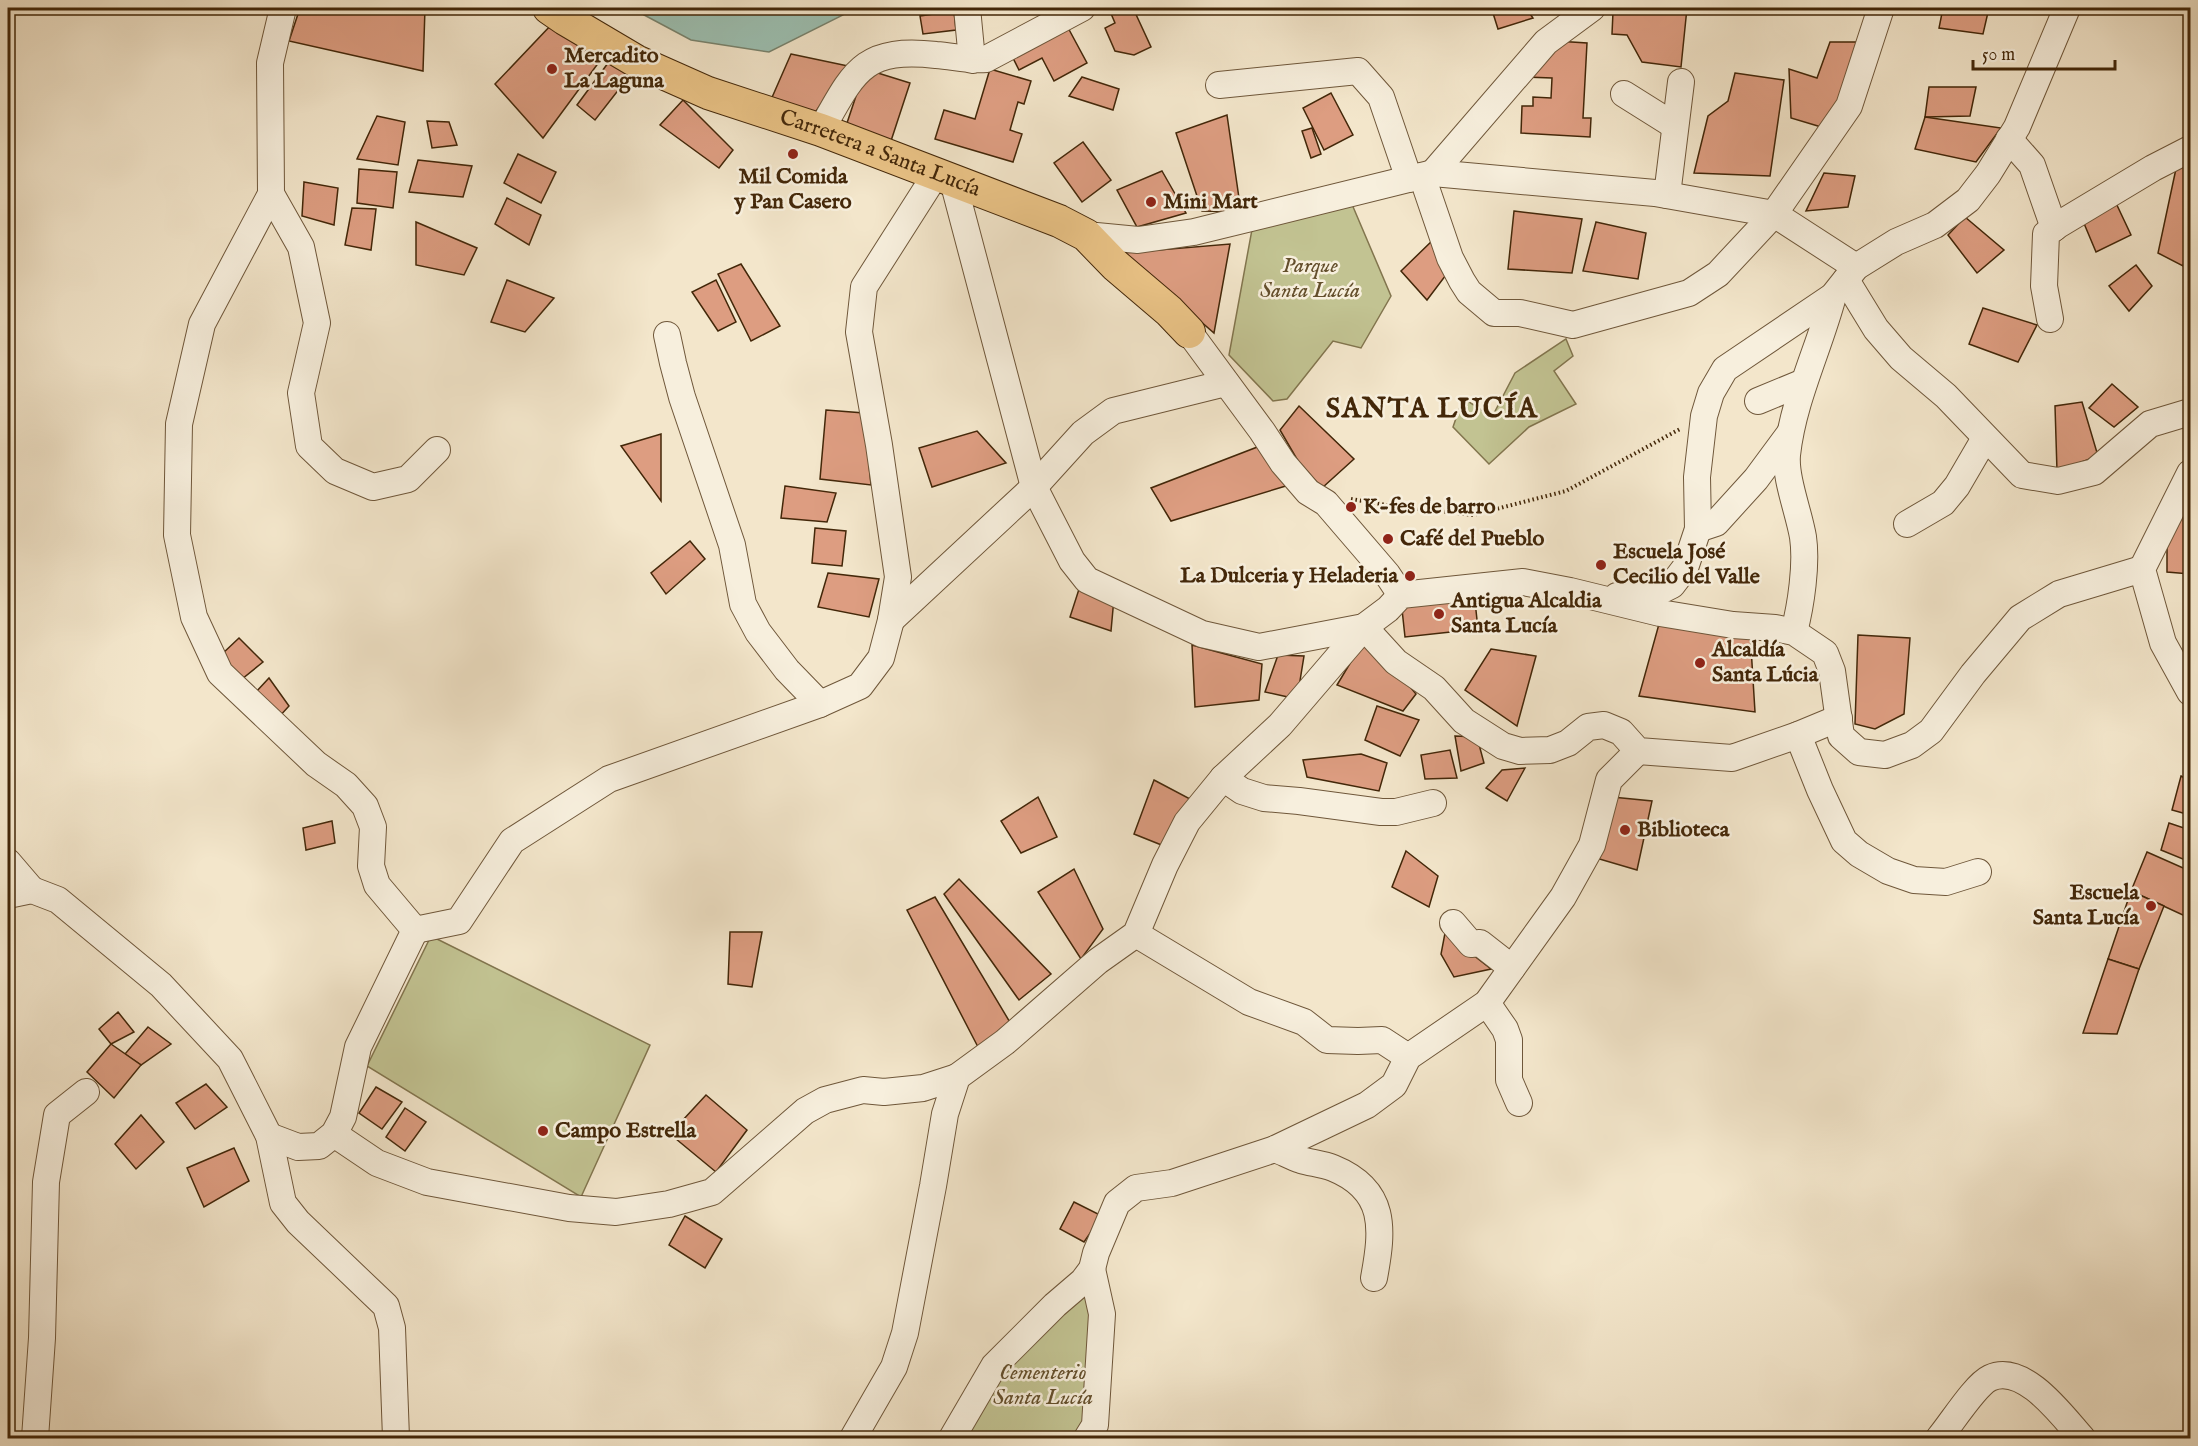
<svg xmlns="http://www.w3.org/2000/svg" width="2198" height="1446" font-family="'IM FELL English',serif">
  <rect width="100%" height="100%" fill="#f3e6cb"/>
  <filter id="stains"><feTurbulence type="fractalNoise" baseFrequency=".00333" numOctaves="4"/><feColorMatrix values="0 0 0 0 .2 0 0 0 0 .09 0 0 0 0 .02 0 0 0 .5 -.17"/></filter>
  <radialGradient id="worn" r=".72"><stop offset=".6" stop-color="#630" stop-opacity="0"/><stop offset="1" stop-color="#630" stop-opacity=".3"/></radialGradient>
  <g fill="#c2c392" stroke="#82754e" stroke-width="1.5">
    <path d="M1351,202l40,94 -30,52 -28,-7 -46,58 -14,2 -44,-46 24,-131z"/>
    <path d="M1566,339l7,17 -19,15 22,33 -47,23 -40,37 -36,-37 10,-29 29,19 23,-44z"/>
    <path d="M431,936l219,109 -69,152 -214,-131z"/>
    <path d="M1083,1281l17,34 -15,123h-137z"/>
  </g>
  <path fill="#9cc0b2" stroke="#78836e" stroke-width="1.5" d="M631,8h218l-6,7 -74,37 -78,-12z"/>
  <g fill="#dd9d81" stroke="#432709" stroke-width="1.5">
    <path d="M300,8h125l-2,63 -134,-30z"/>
    <path d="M1113,8h20l18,39 -17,8 -19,-4 -10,-23 10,-5 -6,-14z"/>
    <path d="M1303,8h20l-17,6z"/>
    <path d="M1500,8h26l7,10 -35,11 -6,-19z"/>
    <path d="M1616,8h71l-6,59 -39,-5 -15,-27 -15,-1 1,-22z"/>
    <path d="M1943,8h46l-6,26 -44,-6z"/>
    <path d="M954,11l2,19 -33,4 -3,-18z"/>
    <path d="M553,23l52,31 -62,84 -48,-54z"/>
    <path d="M1066,24l21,39 -33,18 -12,-23 -23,12 -8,-16z"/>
    <path d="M1556,41l31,2 -4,75h8l-1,19 -69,-4 1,-27h11v-9l18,1 1,-20 -27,-1z"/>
    <path d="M1830,42h36l-38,87 -37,-11 -2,-49 28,9z"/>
    <path d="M791,54l57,12 -34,48 -44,-12z"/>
    <path d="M611,59l23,11 -39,50 -18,-15z"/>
    <path d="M865,69l45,14 -22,67 -41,-27z"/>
    <path d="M990,69l41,12 -7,23 -6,-2 -8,28 12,4 -9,28 -78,-23 9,-29 31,9z"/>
    <path d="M1735,73l49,7 -14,96 -76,-3 14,-57 20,-15z"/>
    <path d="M1082,77l37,12 -6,21 -44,-14z"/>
    <path d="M1929,87h47l-6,29 -45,1z"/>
    <path d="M1331,93l22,42 -29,15 -21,-42z"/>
    <path d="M683,100l50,50 -14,18 -59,-43z"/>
    <path d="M1227,115l14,97 -39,-1 -26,-78z"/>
    <path d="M377,116l28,6 -7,43 -41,-6z"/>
    <path d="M1925,117l76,11 -25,34 -61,-13z"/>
    <path d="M427,121l22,1 8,23 -25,3z"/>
    <path d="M1312,128l9,26 -10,4 -9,-27z"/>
    <path d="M1083,142l28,38 -29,22 -28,-39z"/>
    <path d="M518,154l38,18 -15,31 -37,-20z"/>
    <path d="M418,160l54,6 -9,31 -54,-5z"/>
    <path d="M2177,164l13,3v75l-7,24 -25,-13z"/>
    <path d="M359,169l38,3 -4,36 -36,-5z"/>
    <path d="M1162,171l24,42 -49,14 -20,-37z"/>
    <path d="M1824,173l31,3 -7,31 -42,4z"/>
    <path d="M304,182l34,6 -4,37 -32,-9z"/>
    <path d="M507,198l34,17 -12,30 -34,-21z"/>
    <path d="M2115,201l16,34 -35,17 -13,-31z"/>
    <path d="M352,208l24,1 -5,41 -26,-5z"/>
    <path d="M1514,211l68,8 -10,54 -64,-4z"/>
    <path d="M1965,217l39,33 -27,23 -29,-38z"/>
    <path d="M416,222l61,26 -13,27 -48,-10z"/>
    <path d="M1596,222l50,11 -8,46 -55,-8z"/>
    <path d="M1434,239l15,32 -22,29 -26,-29z"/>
    <path d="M1230,244l-16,89 -92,-80z"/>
    <path d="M741,264l39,62 -29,15 -33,-67z"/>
    <path d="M2136,265l16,21 -23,25 -20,-25z"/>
    <path d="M507,280l47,18 -29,34 -34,-10z"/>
    <path d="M716,280l20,42 -18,9 -26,-39z"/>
    <path d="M1983,308l54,17 -19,37 -49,-18z"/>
    <path d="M2112,384l26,23 -24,20 -25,-19z"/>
    <path d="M2082,402l16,54 -41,15 -2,-65z"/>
    <path d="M1299,406l55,53 -32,29 -24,-27 -18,-31z"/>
    <path d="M826,410l38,3 7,72 -51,-6z"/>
    <path d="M977,431l29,32 -74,24 -13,-39z"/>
    <path d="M661,434v67l-40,-55z"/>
    <path d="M1260,446l29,39 -118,36 -20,-33z"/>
    <path d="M785,486l51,7 -9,29 -46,-4z"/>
    <path d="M2190,499v75l-23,-2v-37z"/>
    <path d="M815,528l31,3 -4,35 -30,-3z"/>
    <path d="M690,541l15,18 -39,35 -15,-21z"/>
    <path d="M828,573l51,6 -10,38 -51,-10z"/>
    <path d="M1081,583l33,15 -3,33 -41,-14z"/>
    <path d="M1474,592l4,37 -73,8 -4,-37z"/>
    <path d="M1659,624l91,7 5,81 -116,-16z"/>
    <path d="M1367,635l49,59 -13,17 -66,-26z"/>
    <path d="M1858,635l52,3 -6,76 -29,15 -20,-5z"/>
    <path d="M239,638l24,24 -21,17 -21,-24z"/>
    <path d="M1192,645l70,19 -3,36 -64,7z"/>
    <path d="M1491,649l45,7 -19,70 -52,-36z"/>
    <path d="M1278,655l26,1 -7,43 -32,-7z"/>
    <path d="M269,678l20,28 -10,11 -24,-24z"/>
    <path d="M1377,706l42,14 -19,36 -35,-16z"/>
    <path d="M1455,736l22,1 7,26 -23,8z"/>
    <path d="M1450,750l7,28 -32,1 -4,-24z"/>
    <path d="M1361,754l26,9 -8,28 -72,-14 -4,-17z"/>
    <path d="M1525,768l-18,33 -21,-13 16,-18z"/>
    <path d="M2181,776l9,5v34l-18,-5z"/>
    <path d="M1154,780l38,20 -28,46 -30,-12z"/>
    <path d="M1038,797l19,40 -36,16 -20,-32z"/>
    <path d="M1612,797l40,4 -15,69 -41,-12z"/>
    <path d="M332,821l3,22 -29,7 -3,-22z"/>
    <path d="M2169,823l21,7v32l-29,-12z"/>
    <path d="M1406,851l32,25 -9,31 -37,-20z"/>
    <path d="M2147,852l43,19v32l-5,13 -54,-25z"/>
    <path d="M1074,869l29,60 -22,30 -43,-67z"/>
    <path d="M959,879l92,95 -32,26 -75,-106z"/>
    <path d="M2131,891l33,15 -25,63 -31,-10z"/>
    <path d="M935,897l76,127 -33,23 -71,-137z"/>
    <path d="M730,932h32l-10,55 -24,-3z"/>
    <path d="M1445,933l46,36 -37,8 -13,-23z"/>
    <path d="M2108,959l31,10 -22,65 -34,-1z"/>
    <path d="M118,1012l16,20 -23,12 -12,-15z"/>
    <path d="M148,1027l23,17 -30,21 -16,-11z"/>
    <path d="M111,1044l30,21 -27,33 -27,-26z"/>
    <path d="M206,1084l21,23 -32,22 -19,-26z"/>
    <path d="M376,1087l26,15 -20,27 -23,-16z"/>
    <path d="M706,1095l41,35 -31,42 -46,-38z"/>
    <path d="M405,1108l21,14 -21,29 -19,-14z"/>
    <path d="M141,1115l23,27 -28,27 -21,-25z"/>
    <path d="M234,1148l15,33 -45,26 -17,-39z"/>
    <path d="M1074,1202l28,14 -18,26 -24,-13z"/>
    <path d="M685,1216l37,23 -17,29 -36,-23z"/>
  </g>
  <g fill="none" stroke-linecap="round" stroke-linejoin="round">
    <g stroke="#6f573a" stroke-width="28">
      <g id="minor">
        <path d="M283,8l-13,55 1,131 30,53 16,76 -16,70 8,53 26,25 38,16 35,-8 29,-29"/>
        <path d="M967,8l5,52"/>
        <path d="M1219,85l139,-14 23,26 28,82"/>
        <path d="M1624,94l51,32"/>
        <path d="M821,130c33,-58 41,-83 115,-75 17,1 33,6 50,4l96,-51"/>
        <path d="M2009,139l23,26 22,63"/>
        <path d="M1433,173l113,-131 46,-34"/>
        <path d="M1422,176l28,82 12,23 7,11 25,21h26l53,12 116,-32 29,-19 56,-60 75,-108 32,-98"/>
        <path d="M953,181l81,306 38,74 15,19 115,54 57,13 105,-20 32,35 38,26 30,33 39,25 17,5 30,-1 18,-7 20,-16 16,-2 17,7 17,19 94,7 66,-23 41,-17"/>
        <path d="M1667,195l14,-113"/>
        <path d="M1086,235l52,5 56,-8 239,-59 222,20 119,21 82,53"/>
        <path d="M1846,280l30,49 25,29 45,38 76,79 36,6 36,-9 56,-48 40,-12"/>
        <path d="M2050,319l-6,-33 2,-52 12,-9 95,-57 37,-19"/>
        <path d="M1189,332l73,99 21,32 25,29 18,11 61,71 14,21"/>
        <path d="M667,335l6,28 9,34 50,148 11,59 15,28 29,38 33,34"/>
        <path d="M1758,401l46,-19"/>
        <path d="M2190,473l-48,96 21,74 27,49"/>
        <path d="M1907,524l36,-21 14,-17 28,-48"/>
        <path d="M1698,529l18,-6 40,-44 34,-46"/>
        <path d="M1617,596l41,-4 14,-7 13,-17 13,-39 -1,-52 7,-61 7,-23 14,-24 108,-73 23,-29 40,-25 39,-17 33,-25 20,-26 29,-47 50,-119"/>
        <path d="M891,620l143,-133 49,-54 30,-22 113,-28"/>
        <path d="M1794,632c7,-27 13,-68 9,-95 -4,-24 -18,-59 -16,-82 6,-55 32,-106 46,-159"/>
        <path d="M1798,735l22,55 24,51 15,13 29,17 26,9 32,2 32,-10"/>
        <path d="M1223,778l19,13 22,7 35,3 82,11h15l37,-9"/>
        <path d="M8,862l24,28"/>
        <path d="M8,895l24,-5 26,10 103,85 69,74 39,77 14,67 15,19 88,84 6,22 4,110"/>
        <path d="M1453,923l18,21 9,-1 32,25"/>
        <path d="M415,930l44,-9 53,-80 97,-62 211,-75 40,-18 21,-28 10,-38 7,-43 -19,-132 -20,-113 5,-45 72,-113"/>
        <path d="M1136,934l113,68 55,20 23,18 31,1 24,-1 26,17"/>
        <path d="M1487,1003l18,26 4,11v40l10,23"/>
        <path d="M334,1134l43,29 50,19 142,26 47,4 53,-8 43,-12 93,-81 20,-11 38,-10 21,2 39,-4 34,-11"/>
        <path d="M269,1136l29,11 21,-1 15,-12 9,-17 15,-70 57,-117 -38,-45 -6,-19 2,-39 -8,-21 -19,-21 -30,-21 -96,-91 -26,-56 -17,-82 2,-111 23,-100 69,-130"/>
        <path d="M1275,1149c8,3 17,8 26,11 10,3 22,4 32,8 54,22 50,61 41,110"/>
        <path d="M35,1438l7,-100 4,-156 11,-67 29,-23"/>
        <path d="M853,1438l41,-71 11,-34 28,-147 12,-72 12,-37 48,-35 93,-81 38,-27 29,-69 22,-43 36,-44 57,-53 84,-98 24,-18 13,-14 122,-13 47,9 90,22 73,12 42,3 19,4 31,21 7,18 9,65 18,16 26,3 27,-10 19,-14 42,-57 47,-56 39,-24 83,-25"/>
        <path d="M952,1438l42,-72 61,-61 28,-24 9,-12 4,-16 21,-50 19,-15 36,-5 103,-34 92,-44 27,-20 14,-28 79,-54 76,-106 29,-52 17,-65 29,-29"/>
        <path d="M1087,1438l8,-13 7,-111 -10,-45"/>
        <path d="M1939,1438c12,-14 36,-53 51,-60 34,-16 73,39 92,60"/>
      </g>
    </g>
    <g stroke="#432709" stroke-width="34">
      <g id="major">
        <path id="s1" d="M549,8l16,11 71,42 72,32 113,37 238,91 27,14 29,30 54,46 20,21"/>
      </g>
    </g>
    <path stroke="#432709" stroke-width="4" stroke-dasharray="1.5 3" stroke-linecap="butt" d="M1351,499l42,7 80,9 93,-24 114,-62"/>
    <use href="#minor" stroke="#f7efdd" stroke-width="26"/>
    <use href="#major" stroke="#eac386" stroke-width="32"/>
  </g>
  <g fill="#8f2418" stroke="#f7efdd" stroke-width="2">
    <circle cx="552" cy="69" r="6"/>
    <circle cx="793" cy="154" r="6"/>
    <circle cx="1151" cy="202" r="6"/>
    <circle cx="1351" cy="507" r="6"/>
    <circle cx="1388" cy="539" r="6"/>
    <circle cx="1601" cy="565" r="6"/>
    <circle cx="1410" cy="576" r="6"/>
    <circle cx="1439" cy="614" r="6"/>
    <circle cx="1700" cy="663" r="6"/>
    <circle cx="1625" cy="830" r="6"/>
    <circle cx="2151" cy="906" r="6"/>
    <circle cx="543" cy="1131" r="6"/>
  </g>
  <g text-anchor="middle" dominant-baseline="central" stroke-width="5" stroke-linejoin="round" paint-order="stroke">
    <g font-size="22" font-weight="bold" fill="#432709" stroke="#f7efdd" text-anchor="start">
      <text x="564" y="56">Mercadito<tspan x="564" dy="25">La Laguna</tspan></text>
      <text x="793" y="177" text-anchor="middle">Mil Comida<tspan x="793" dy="25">y Pan Casero</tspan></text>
      <text x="1163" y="202">Mini Mart</text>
      <text x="1363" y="507">K-fes de barro</text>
      <text x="1400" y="539">Café del Pueblo</text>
      <text x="1613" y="552">Escuela José<tspan x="1613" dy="25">Cecilio del Valle</tspan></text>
      <text x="1398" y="576" text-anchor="end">La Dulceria y Heladeria</text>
      <text x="1451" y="601">Antigua Alcaldia<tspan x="1451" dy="25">Santa Lucía</tspan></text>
      <text x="1712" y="650">Alcaldía<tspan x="1712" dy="25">Santa Lúcia</tspan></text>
      <text x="1637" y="830">Biblioteca</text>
      <text x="2139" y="893" text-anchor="end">Escuela<tspan x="2139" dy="25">Santa Lucía</tspan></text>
      <text x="555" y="1131">Campo Estrella</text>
    </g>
    <g font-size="22" fill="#432709" stroke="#f7efdd">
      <text stroke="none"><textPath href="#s1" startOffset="363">Carretera a Santa Lucía</textPath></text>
    </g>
    <g font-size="22" font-style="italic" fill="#634e2b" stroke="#f7efdd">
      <text x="1310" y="266">Parque<tspan x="1310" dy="25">Santa Lucía</tspan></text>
      <text x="1043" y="1373">Cementerio<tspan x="1043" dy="25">Santa Lucía</tspan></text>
    </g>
    <g font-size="28" font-weight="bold" letter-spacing="1.5" fill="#432709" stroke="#f7efdd">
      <text x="1432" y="409">SANTA LUCÍA</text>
    </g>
  </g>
  <rect width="2198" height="1446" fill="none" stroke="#f3e6cb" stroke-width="30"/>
  <rect x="9" y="9" width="2180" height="1428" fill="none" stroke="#432709" stroke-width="3"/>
  <rect x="15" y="15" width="2168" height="1416" fill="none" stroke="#432709" stroke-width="1.5"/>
  <path d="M1973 60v9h142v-9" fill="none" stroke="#432709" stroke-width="3"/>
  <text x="1982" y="60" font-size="18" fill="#432709" stroke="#f7efdd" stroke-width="4.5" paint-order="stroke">50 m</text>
  <rect width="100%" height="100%" filter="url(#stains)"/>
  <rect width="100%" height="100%" fill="url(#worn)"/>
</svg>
